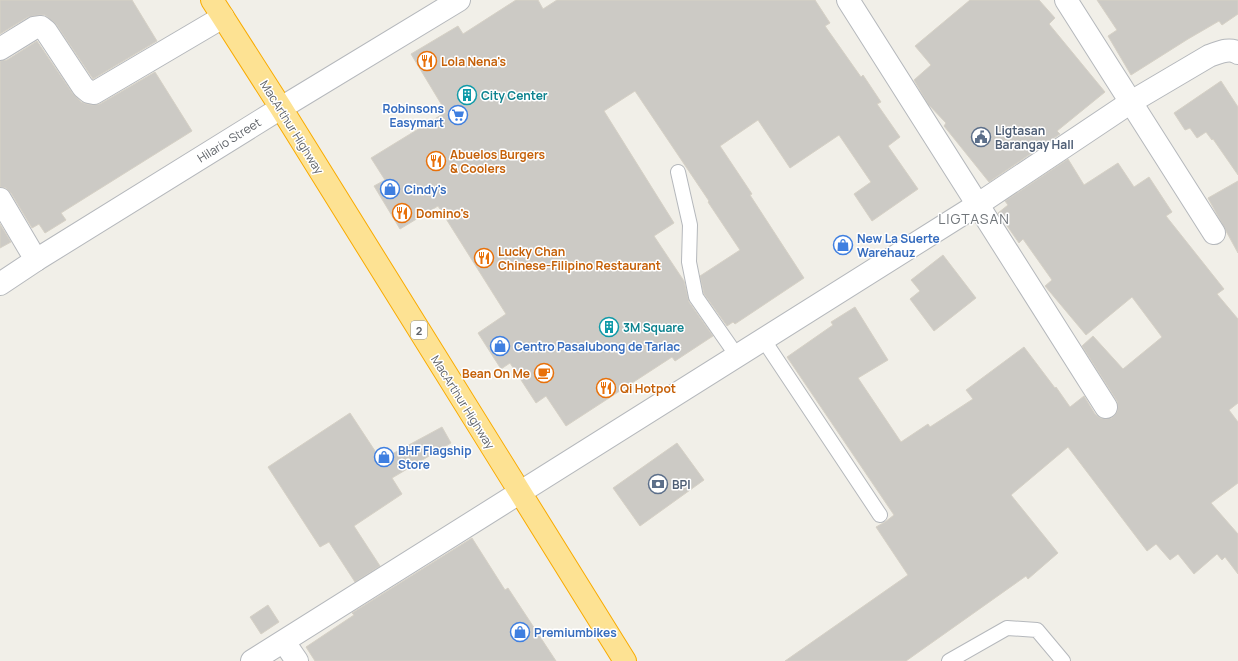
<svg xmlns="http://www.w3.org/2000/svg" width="1238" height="661" font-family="Manrope,sans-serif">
  <rect width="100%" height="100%" fill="#f1efe8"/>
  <g fill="#cccac5" stroke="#d6d1c6">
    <path d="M0,0h132l25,41 -64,38 -37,-55 -11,-9h-6l-11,2 -28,17z"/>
    <path d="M516,0h22l5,9 14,-9h258l15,23 -5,3 36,51 2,-2 18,27 -4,2 23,33 -12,9 30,43 -46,32 -18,-27 17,-12 -32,-47 -49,33 -32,-48 -38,26 32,48 -2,1 54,83 -69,46 -2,-2 -6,4 -23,-32 -4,-18 40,-26 -32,-48 1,-1 -74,-110 -31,20 70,112 -20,13 30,45 5,21 24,34 -38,25 -3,-4 -106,69 -20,-30 -10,7 -26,-40 -9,6 -23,-36 28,-19 -68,-108 -38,23 -26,-43 11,-6 -14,-22 75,-46 -35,-58 47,-28 5,8z"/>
    <path d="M970,0h69l16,18 -6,6 56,68 -48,39 3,3 -71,48 -45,-56 2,-3 -18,-19 -14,-24 17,-15 -16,-19z"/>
    <path d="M1097,0h141v14l-16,11 -3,-4 -31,18 -57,36 -23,-39 9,-6z"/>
    <path d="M37,41l36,53 8,8 6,2 5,1 8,-1 55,-32 37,59 -131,82 5,7 -21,13 -6,-9 -7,4 -21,-35 -5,-5 -6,-1v-126l7,-1z"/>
    <path d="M1221,81l17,26v68l-25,-36 -1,1 -6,-8 -9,6 -7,-10 -5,2 -11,-17z"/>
    <path d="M1068,159l16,26 34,-22 16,24 15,-10 23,35 -6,4 58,73 -7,5 21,25v84l-9,7 9,12v61l-27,20 27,31v40l-13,-17 -3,3 -5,-6 -23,20 -16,-20 -8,6 -14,-16 -9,7 -79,-104 -57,48 47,58 -30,26 -2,-3 -120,85h-121l123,-86 -32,-48 9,-5 9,-7 -107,-158 46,-32 -2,-3 24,-15 33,53 -30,18 43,64 27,-18 2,3 43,-28 -7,-9 58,-43 31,41 1,-1 14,20 14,-11 11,18 5,4 6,1 6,-1 5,-6 1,-6 -1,-5 -35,-55 11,-10 30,33 39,-32 -30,-40 -46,38 -41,-49 7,-6 -29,-41 -4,4 -21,-30 10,-8 -3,-4z"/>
    <path d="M1238,181v72l-30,-55z"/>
    <path d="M0,224l11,18 -11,6z"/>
    <path d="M943,255l33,43 -42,33 -24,-32 10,-8 -9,-11z"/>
    <path d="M350,413l31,47 61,-33 9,16 -59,35 10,16 -48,32 26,40 -25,16 -26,-40 -9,5 -52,-80z"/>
    <path d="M677,443l27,37 -64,46 -27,-38z"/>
    <path d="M472,538l33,52 3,-2 48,73h-241l-9,-14 48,-32 -2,-2z"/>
    <path d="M268,605l11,17 -18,12 -11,-17z"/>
  </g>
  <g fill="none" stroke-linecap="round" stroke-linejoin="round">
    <g stroke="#b5b8bc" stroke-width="16">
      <g id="lane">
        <path d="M678,172l12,53 -1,37 7,35 41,59"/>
        <path d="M763,339l117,176"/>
        <path d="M949,661l58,-33 30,2 26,31"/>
      </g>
    </g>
    <g stroke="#b5b8bc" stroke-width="24">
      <g id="street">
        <path d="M848,0l258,407"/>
        <path d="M1066,0l148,233"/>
        <path d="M0,49l34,-21 7,-1 5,4 37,56 6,5 5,1 129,-76"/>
        <path d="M0,199l36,61"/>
        <path d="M0,284l36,-24 245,-152 178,-108"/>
        <path d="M284,642l13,19"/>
        <path d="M252,661l725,-456 154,-103 78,-46c9,-3 20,-9 29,-3"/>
      </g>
    </g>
    <g stroke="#f9ab00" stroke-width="24">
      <path id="highway" d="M212,0l69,108 344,553"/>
    </g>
    <use href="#lane" stroke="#fff" stroke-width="14"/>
    <use href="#street" stroke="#fff" stroke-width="22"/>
    <use href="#highway" stroke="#fde293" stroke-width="22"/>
  </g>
  <defs>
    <g id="restaurant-ring" transform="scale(1)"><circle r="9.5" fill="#fff" stroke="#e8710a" stroke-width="1.5"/><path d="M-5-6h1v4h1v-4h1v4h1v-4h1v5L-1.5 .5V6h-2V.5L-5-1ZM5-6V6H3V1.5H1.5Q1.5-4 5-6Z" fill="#e8710a"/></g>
    <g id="building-ring" transform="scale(1)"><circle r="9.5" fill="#fff" stroke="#0f9aa8" stroke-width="1.5"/><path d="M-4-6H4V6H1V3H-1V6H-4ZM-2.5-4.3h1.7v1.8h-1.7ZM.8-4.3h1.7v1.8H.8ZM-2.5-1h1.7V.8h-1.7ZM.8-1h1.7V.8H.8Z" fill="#0f9aa8"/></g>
    <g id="supermarket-ring" transform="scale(1)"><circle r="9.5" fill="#fff" stroke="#3f7fe0" stroke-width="1.5"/><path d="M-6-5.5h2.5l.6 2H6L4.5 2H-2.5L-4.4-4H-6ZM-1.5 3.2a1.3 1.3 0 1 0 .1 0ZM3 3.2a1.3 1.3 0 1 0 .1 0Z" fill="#3f7fe0"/></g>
    <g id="civic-ring" transform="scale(1)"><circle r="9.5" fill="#fff" stroke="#5c6f8a" stroke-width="1.5"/><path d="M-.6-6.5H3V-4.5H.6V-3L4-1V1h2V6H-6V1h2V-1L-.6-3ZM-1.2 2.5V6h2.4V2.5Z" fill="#5c6f8a"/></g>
    <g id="shop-ring" transform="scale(1)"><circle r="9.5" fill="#fff" stroke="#3f7fe0" stroke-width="1.5"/><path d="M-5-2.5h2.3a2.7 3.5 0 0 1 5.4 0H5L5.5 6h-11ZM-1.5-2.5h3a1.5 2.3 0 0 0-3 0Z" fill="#3f7fe0"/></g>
    <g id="cafe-ring" transform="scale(1)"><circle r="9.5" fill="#fff" stroke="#e8710a" stroke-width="1.5"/><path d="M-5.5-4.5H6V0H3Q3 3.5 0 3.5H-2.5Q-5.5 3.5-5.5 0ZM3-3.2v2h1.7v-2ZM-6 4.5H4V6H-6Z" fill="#e8710a"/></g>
    <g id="bank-ring" transform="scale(1)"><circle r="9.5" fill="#fff" stroke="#5c6f8a" stroke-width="1.5"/><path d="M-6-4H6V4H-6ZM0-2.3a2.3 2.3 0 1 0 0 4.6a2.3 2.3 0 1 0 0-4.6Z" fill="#5c6f8a"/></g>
  </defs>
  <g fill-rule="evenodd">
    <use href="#restaurant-ring" x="427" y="61"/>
    <use href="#building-ring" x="467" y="95"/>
    <use href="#supermarket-ring" x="458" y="115"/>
    <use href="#civic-ring" x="981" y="137"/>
    <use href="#restaurant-ring" x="436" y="161"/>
    <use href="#shop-ring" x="390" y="189"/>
    <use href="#restaurant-ring" x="402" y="213"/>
    <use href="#shop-ring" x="843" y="245"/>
    <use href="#restaurant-ring" x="484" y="258"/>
    <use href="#building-ring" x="609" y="327"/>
    <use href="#shop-ring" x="500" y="346"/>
    <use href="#cafe-ring" x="544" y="373"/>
    <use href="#restaurant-ring" x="606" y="388"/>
    <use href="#shop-ring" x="384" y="457"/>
    <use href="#bank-ring" x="658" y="484"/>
    <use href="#shop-ring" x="520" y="632"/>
  </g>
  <g text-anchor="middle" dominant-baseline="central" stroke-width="3" stroke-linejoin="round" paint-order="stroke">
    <rect fill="#fff" stroke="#8f9295" stroke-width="1" x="411" y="321" width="16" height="18" rx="3"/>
    <g font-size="11" font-weight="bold" fill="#5f6368">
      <text x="419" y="330">2</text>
    </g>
    <g font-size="12" font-weight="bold" fill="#c56008" stroke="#fff" text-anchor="start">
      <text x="441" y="61">Lola Nena's</text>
      <text x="450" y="154">Abuelos Burgers<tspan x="450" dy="14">&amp; Coolers</tspan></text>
      <text x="416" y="213">Domino's</text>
      <text x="498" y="251">Lucky Chan<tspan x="498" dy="14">Chinese-Filipino Restaurant</tspan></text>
      <text x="530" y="373" text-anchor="end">Bean On Me</text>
      <text x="620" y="388">Qi Hotpot</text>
    </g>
    <g font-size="12" font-weight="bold" fill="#0d838f" stroke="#fff" text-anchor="start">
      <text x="481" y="95">City Center</text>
      <text x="623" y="327">3M Square</text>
    </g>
    <g font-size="12" font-weight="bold" fill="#366cbe" stroke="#fff" text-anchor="start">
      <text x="444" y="108" text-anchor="end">Robinsons<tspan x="444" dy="14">Easymart</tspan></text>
      <text x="404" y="189">Cindy's</text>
      <text x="857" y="238">New La Suerte<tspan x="857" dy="14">Warehauz</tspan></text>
      <text x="514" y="346">Centro Pasalubong de Tarlac</text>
      <text x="398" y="450">BHF Flagship<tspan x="398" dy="14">Store</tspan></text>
      <text x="534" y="632">Premiumbikes</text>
    </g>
    <g font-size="12" fill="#5f6368" stroke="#fff">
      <text transform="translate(292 127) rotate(58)">MacArthur Highway</text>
      <text transform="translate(229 140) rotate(-32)">Hilario Street</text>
      <text transform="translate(463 402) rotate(58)">MacArthur Highway</text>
    </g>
    <g font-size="12" font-weight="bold" fill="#4e5e75" stroke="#fff" text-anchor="start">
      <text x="995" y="130">Ligtasan<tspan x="995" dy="14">Barangay Hall</tspan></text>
      <text x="672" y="484">BPI</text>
    </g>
    <g font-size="14" letter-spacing="1" fill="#70757a" stroke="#fff">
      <text x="974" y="218">LIGTASAN</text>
    </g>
  </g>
</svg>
